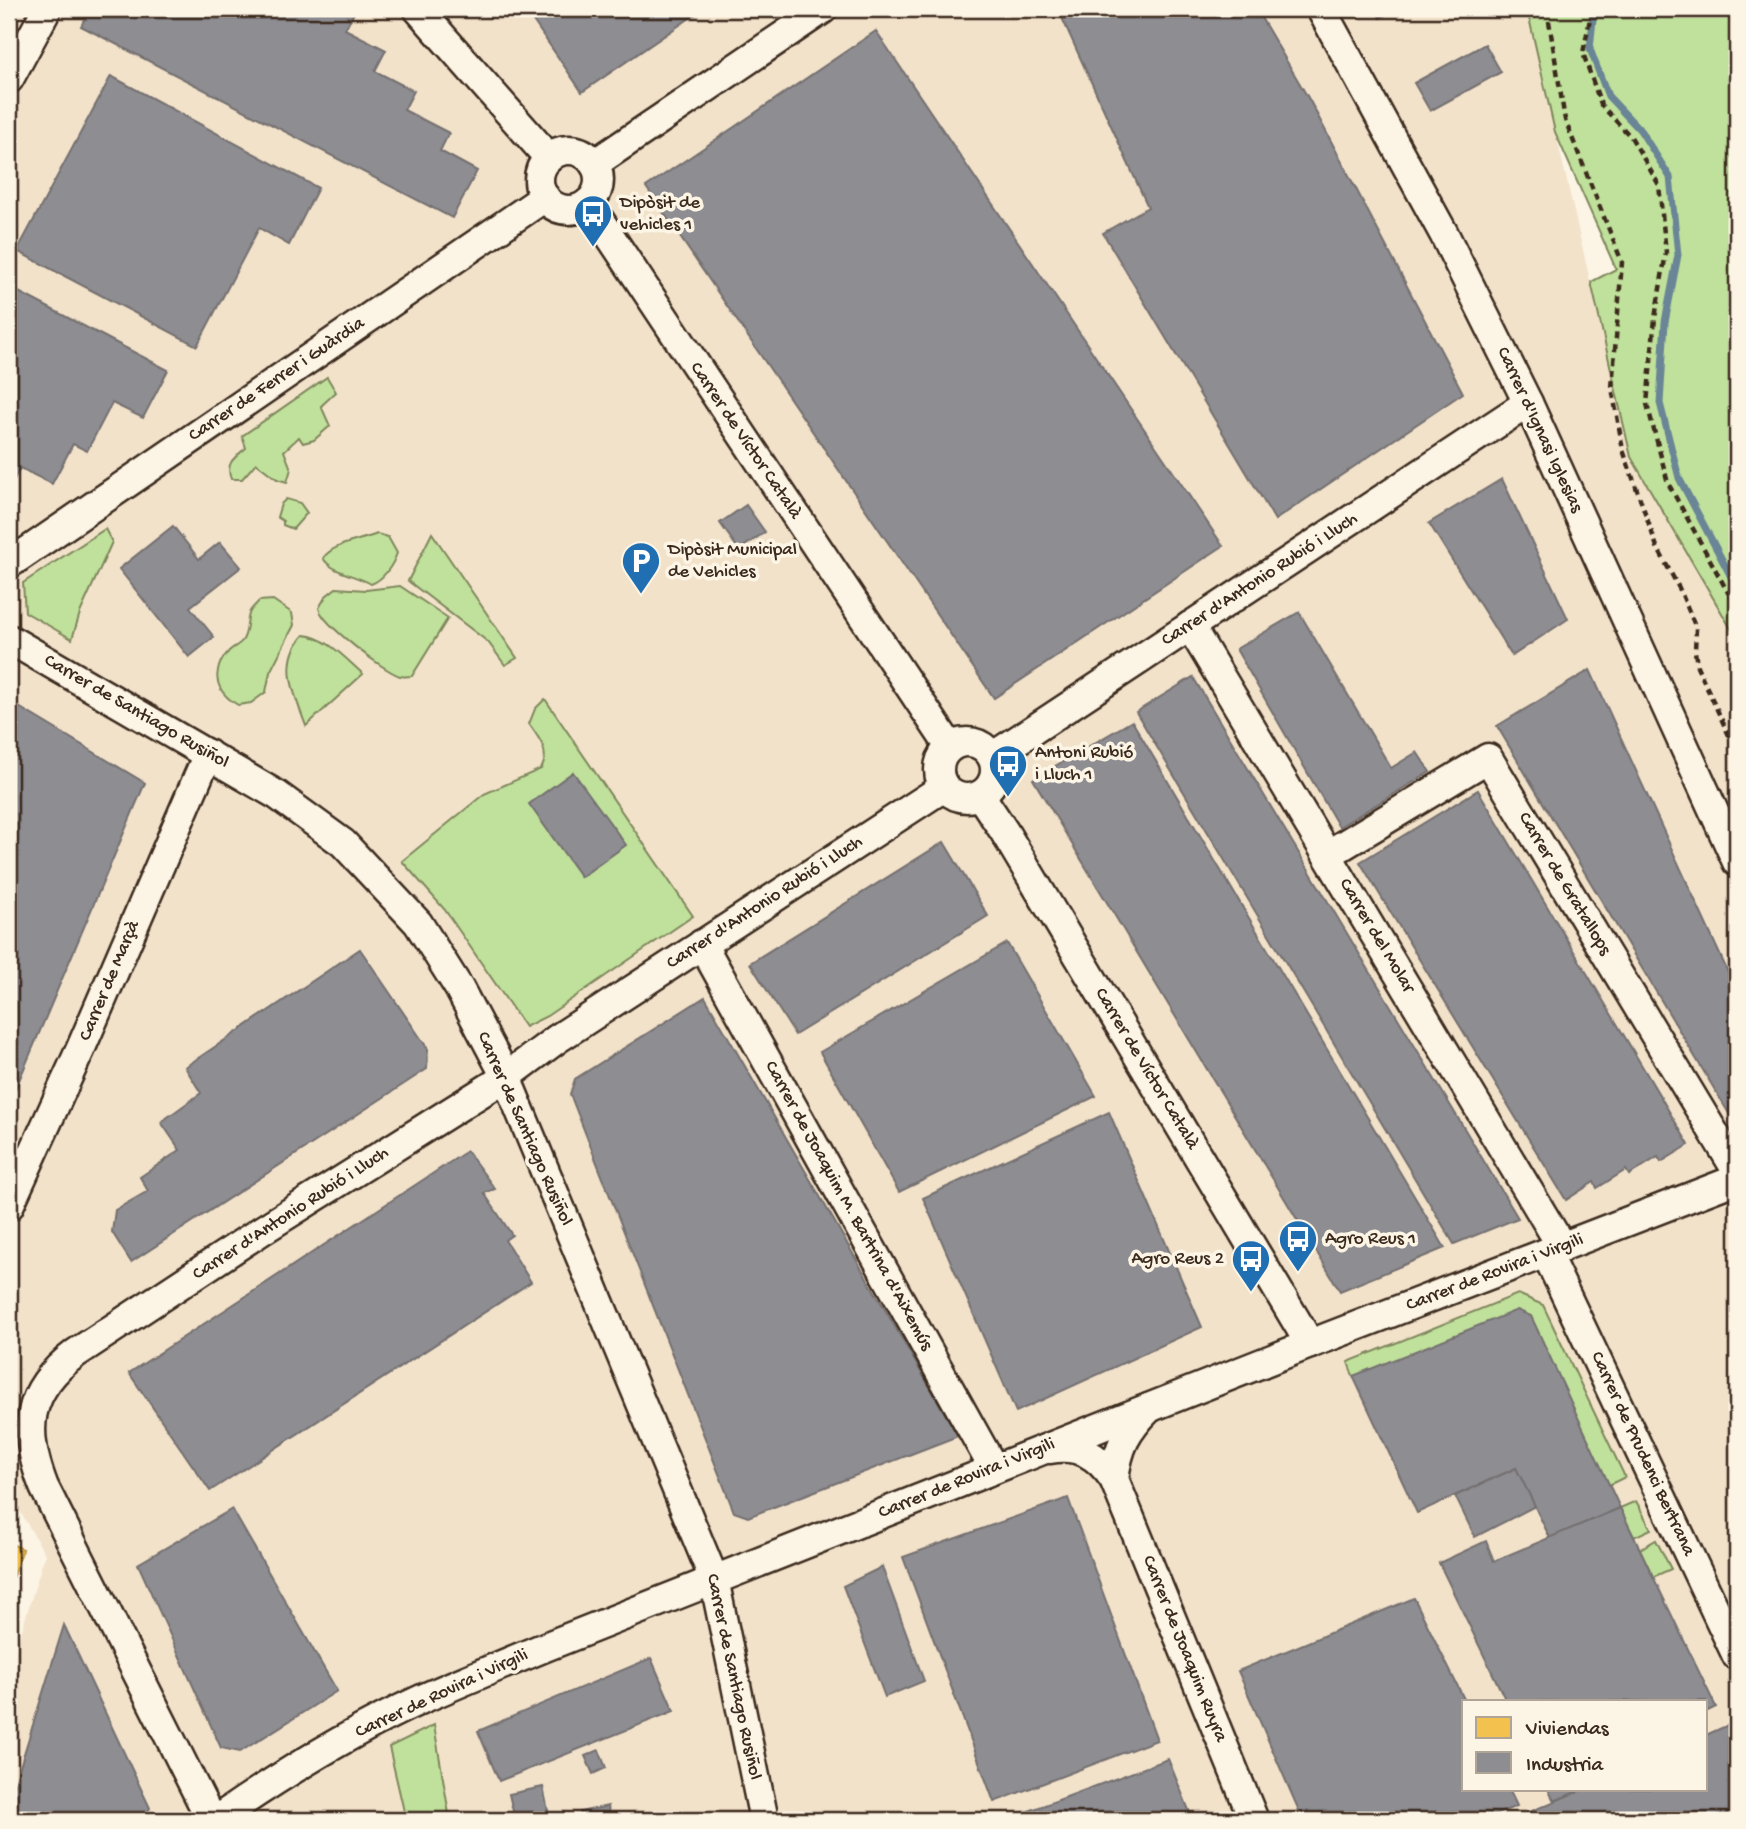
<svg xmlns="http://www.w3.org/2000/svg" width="1746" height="1829" font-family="'Gochi Hand',sans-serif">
  <rect width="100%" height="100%" fill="#fcf5e5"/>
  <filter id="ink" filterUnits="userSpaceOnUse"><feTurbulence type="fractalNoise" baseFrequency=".0143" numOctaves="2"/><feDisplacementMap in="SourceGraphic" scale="14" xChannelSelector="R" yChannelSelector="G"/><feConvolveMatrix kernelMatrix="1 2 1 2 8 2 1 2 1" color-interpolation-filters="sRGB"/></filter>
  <g filter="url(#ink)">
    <path fill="#f2e2ca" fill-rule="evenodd" d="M9,9h1518l104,448 106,182v1181h-1728v-148l36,-118 -36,-61zM1464,1701h242v88h-242z"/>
    <g fill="#c0e19b" stroke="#7e865c" stroke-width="2">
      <path d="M1527,9h210v630l-106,-182 -40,-175 25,-13 -61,-137z"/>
      <path d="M327,377l9,15 -15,14 9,20 -16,14 -11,3 -4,-6 -15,14 7,18 -4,13 -10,-3 -21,-16 -14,16h-11c-6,-16 3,-21 15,-31l-4,-12z"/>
      <path d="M286,499l14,4 7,10 -14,16 -10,-4v-4l-6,-4 4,-13z"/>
      <path d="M105,529l7,13 -32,71 -8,26 -47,-27 -2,-29z"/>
      <path d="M432,533l85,125 -12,7 -17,-23 -80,-61z"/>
      <path d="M377,534l11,3 9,16c-4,12 -14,27 -26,31 -15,-9 -39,-11 -48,-26 11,-15 37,-17 54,-24z"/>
      <path d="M400,586l48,32 -36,58c-4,0 -9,1 -12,0 -16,-5 -78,-52 -81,-68l7,-12 10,-8 30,2z"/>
      <path d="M273,600l19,13 2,12 -24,47 -4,20 -15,11 -13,2c-23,-13 -28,-34 -9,-54 4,-4 10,-6 13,-10 6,-8 4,-18 7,-27 1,-5 7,-9 10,-13z"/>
      <path d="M304,635c23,2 42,24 59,39l-57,52c-11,-30 -28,-64 -2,-91z"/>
      <path d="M545,699l148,217 -146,100 -22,11 -80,-117 -43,-49 82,-67 57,-25c10,-17 -2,-31 -12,-45l6,-15z"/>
      <path d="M1518,1294l25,11 82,172 -16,8 -256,-109 -5,-14z"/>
      <path d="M1636,1501l15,28 -17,8 -14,-29z"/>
      <path d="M1656,1540l15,29 -18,8 -13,-28z"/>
      <path d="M434,1725l16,95h-44l-17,-73z"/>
    </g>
    <path fill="#f2c14e" stroke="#bb9440" stroke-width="2" d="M9,1543l14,6 -14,37z"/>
    <g fill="#8d8d92" stroke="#746f6f" stroke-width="2">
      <path d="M90,9h255l9,4 -9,16 41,21 -11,21 39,20 -10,19 45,23 -9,18 37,20 -25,47 -371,-192z"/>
      <path d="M525,9h178l-121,83z"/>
      <path d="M1058,9h198l54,92 153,292 -188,127 -172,-287 45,-26z"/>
      <path d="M1375,9h22l-17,9z"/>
      <path d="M876,31l347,515 -229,152 -348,-511z"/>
      <path d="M1485,44l16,28 -71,39 -16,-28z"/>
      <path d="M111,76l207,112 -29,57 -30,-17 -62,118 -180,-95z"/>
      <path d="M9,287l159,83 -25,48 -31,-15 -25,48 -14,-7 -21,40 -32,-16 -11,21z"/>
      <path d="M1502,479l66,140 -56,37 -83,-133z"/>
      <path d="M746,505l19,27 -26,18 -19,-27z"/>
      <path d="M173,526l26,33 21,-17 21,25 -51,40 24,30 -25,20 -70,-88z"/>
      <path d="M1299,612l92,156 26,-16 13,20 -91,55 -103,-178z"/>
      <path d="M1590,670l147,322v135l-240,-401z"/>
      <path d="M1193,677l325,541 -64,26 -318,-532z"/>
      <path d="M9,701l136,82 -136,321z"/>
      <path d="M1132,721l313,527 -105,43 -307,-512z"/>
      <path d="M573,772l53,73 -45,32 -52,-73z"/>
      <path d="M1478,790l211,355 -28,17 -3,-5 -29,18 -3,-5 -29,18 -3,-6 -28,18 -206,-338z"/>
      <path d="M944,842l44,74 -193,119 -45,-72z"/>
      <path d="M1007,943l89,153 -197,96 -79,-140z"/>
      <path d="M360,949l68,100 -1,20 -296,193 -19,-30 3,-22 33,-19 -8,-14 40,-27 -19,-28 40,-29 -16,-26z"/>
      <path d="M705,997l253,439 -210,81 -14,-5 -164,-418 5,-15z"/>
      <path d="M1109,1112l93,215 -186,85 -93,-214z"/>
      <path d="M467,1151l28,38 -11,4 28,42 -7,5 26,42 -321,209 -81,-118z"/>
      <path d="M1517,1310l14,6 89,192 -70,30 -34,-70 -99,45 -64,-137z"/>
      <path d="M1516,1468l19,38 -60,31 -20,-41z"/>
      <path d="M1068,1498l89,242 -163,62 -91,-245z"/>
      <path d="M1620,1508l96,199 -10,5v-11h-200l-67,-138 47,-22 8,20z"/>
      <path d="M232,1509l105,182 -97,61 -19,-4 -83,-184z"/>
      <path d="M882,1567l42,114 -39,16 -42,-111z"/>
      <path d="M1414,1598l51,103 -1,88h45l8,17 -35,14h-179l-65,-149z"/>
      <path d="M64,1625l86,183 -8,12h-133v-18z"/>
      <path d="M651,1658l23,53 -175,70 -21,-50z"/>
      <path d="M1737,1721v99h-226l72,-31h123v-54z"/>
      <path d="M599,1750l7,18 -13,6 -8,-18z"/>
      <path d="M1168,1759l25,61h-183v-2z"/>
      <path d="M543,1787l7,33h-35l-6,-26z"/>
      <path d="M1548,1789h35l-29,12z"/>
      <path d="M608,1806l2,12 -29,2 -1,-8z"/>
    </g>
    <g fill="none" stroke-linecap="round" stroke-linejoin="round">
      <path stroke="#698596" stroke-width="7" d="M1594,9l-4,40 18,47 32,34 30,47 8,78 -13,67 -5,81 19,75 58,110"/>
      <g stroke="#3b2a1e" stroke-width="33">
        <g id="minor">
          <path d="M418,9l131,149"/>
          <path d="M1321,9l123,225 84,169 209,459"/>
          <path d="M9,79l38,-70"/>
          <circle cx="569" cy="180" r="30"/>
          <path d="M594,164l229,-155"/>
          <path d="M588,203l362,544"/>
          <path d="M9,564l536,-367"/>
          <path d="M1190,626l372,621"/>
          <path d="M9,639l268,156 66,48 75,80 41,65 47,89 208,502 50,241"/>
          <circle cx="967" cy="770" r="28"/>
          <path d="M992,757l536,-354"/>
          <path d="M980,795l24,36 306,513"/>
          <path d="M1327,855l161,-97 249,413"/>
          <path d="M702,944l292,525"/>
          <path d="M9,1206l72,-158 127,-294"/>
          <path d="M1546,1253l191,403"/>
          <path d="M1050,1449c30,-5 47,6 64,30l140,341"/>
          <path d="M1114,1479c4,-32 12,-48 35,-71"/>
          <path d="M211,1820l-167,-333c-22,-56 -19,-96 32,-134l185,-122 245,-154 51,-38 387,-252"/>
          <path d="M216,1820c65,-45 134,-88 206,-121 41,-18 82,-35 123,-52l765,-303 427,-165"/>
        </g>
      </g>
      <g stroke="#3b2a1e" stroke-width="4.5" stroke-dasharray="7 5" stroke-linecap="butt">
        <path d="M1547,9l18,111 57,142 -10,126 11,62 34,97 23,43 16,38 -1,23 2,15 40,87"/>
        <path d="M1592,9l-9,44 18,52 30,32 28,48 7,68 -11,65 -8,86 21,79 69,126"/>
      </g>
      <use href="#minor" stroke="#fcf5e5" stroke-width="28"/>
    </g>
  </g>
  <defs>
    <g id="bus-pin" transform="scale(2.0125)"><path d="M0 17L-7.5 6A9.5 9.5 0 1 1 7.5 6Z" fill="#1f6fb2" stroke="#fcf5e5"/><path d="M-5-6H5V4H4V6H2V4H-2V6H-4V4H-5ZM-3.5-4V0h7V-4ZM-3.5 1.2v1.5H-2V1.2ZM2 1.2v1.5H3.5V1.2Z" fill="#fff"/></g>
    <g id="parking-pin" transform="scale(2.0125)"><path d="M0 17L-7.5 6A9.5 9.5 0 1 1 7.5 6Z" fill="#1f6fb2" stroke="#fcf5e5"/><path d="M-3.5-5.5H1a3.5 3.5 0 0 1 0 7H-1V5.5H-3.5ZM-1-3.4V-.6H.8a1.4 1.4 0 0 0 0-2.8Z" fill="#fff"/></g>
  </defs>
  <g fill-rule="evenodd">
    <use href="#bus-pin" x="593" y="214"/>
    <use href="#parking-pin" x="641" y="561"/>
    <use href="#bus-pin" x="1008" y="764"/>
    <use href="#bus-pin" x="1298" y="1239"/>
    <use href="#bus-pin" x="1251" y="1259"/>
  </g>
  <g text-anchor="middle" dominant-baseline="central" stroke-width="7" stroke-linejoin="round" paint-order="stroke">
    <g font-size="19" fill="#3b2a1e" stroke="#fcf5e5" text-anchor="start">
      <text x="620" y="203">Dipòsit de<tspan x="620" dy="22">vehicles 1</tspan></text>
      <text x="668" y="550">Dipòsit Municipal<tspan x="668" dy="22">de Vehicles</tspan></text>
      <text x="1035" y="753">Antoni Rubió<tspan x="1035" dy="22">i Lluch 1</tspan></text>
      <text x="1325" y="1239">Agro Reus 1</text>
      <text x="1224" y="1259" text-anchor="end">Agro Reus 2</text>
    </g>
    <g font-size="19" fill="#3b2a1e" stroke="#fcf5e5">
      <text transform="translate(277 380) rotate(-34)">Carrer de Ferrer i Guàrdia</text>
      <text transform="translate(1539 430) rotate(65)">Carrer d'Ignasi Iglesias</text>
      <text transform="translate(745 441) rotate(56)">Carrer de Víctor Català</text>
      <text transform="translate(1260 580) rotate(-33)">Carrer d'Antonio Rubió i Lluch</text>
      <text transform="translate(136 712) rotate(30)">Carrer de Santiago Rusiñol</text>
      <text transform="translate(1564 884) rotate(59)">Carrer de Gratallops</text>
      <text transform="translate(765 903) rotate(-33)">Carrer d'Antonio Rubió i Lluch</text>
      <text transform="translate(1376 936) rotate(59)">Carrer del Molar</text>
      <text transform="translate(110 981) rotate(-67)">Carrer de Marçà</text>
      <text transform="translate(1146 1069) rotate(59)">Carrer de Víctor Català</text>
      <text transform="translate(524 1129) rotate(66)">Carrer de Santiago Rusiñol</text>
      <text transform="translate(848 1206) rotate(61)">Carrer de Joaquim M. Bartrina d'Aixemús</text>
      <text transform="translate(291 1214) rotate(-33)">Carrer d'Antonio Rubió i Lluch</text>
      <text transform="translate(1495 1273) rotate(-21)">Carrer de Rovira i Virgili</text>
      <text transform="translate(1642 1454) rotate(65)">Carrer de Prudenci Bertrana</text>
      <text transform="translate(967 1479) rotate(-22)">Carrer de Rovira i Virgili</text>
      <text transform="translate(1184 1649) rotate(68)">Carrer de Joaquim Ruyra</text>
      <text transform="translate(733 1677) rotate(78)">Carrer de Santiago Rusiñol</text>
      <text transform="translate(442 1694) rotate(-25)">Carrer de Rovira i Virgili</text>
    </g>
  </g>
  <rect width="1746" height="1829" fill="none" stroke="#fcf5e5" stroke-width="35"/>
  <rect x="18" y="18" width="1711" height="1794" fill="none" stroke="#3b2a1e" stroke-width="2.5" filter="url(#ink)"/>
  <rect x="1462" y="1700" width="245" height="91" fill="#fcf5e5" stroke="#afa495" stroke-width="2"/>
  <rect x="1476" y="1717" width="35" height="21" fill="#f2c14e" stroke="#afa495" stroke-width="2"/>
  <text x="1526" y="1734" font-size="21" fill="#3b2a1e">Viviendas</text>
  <rect x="1476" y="1752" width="35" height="21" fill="#8d8d92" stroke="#afa495" stroke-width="2"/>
  <text x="1526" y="1770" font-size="21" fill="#3b2a1e">Industria</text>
</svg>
